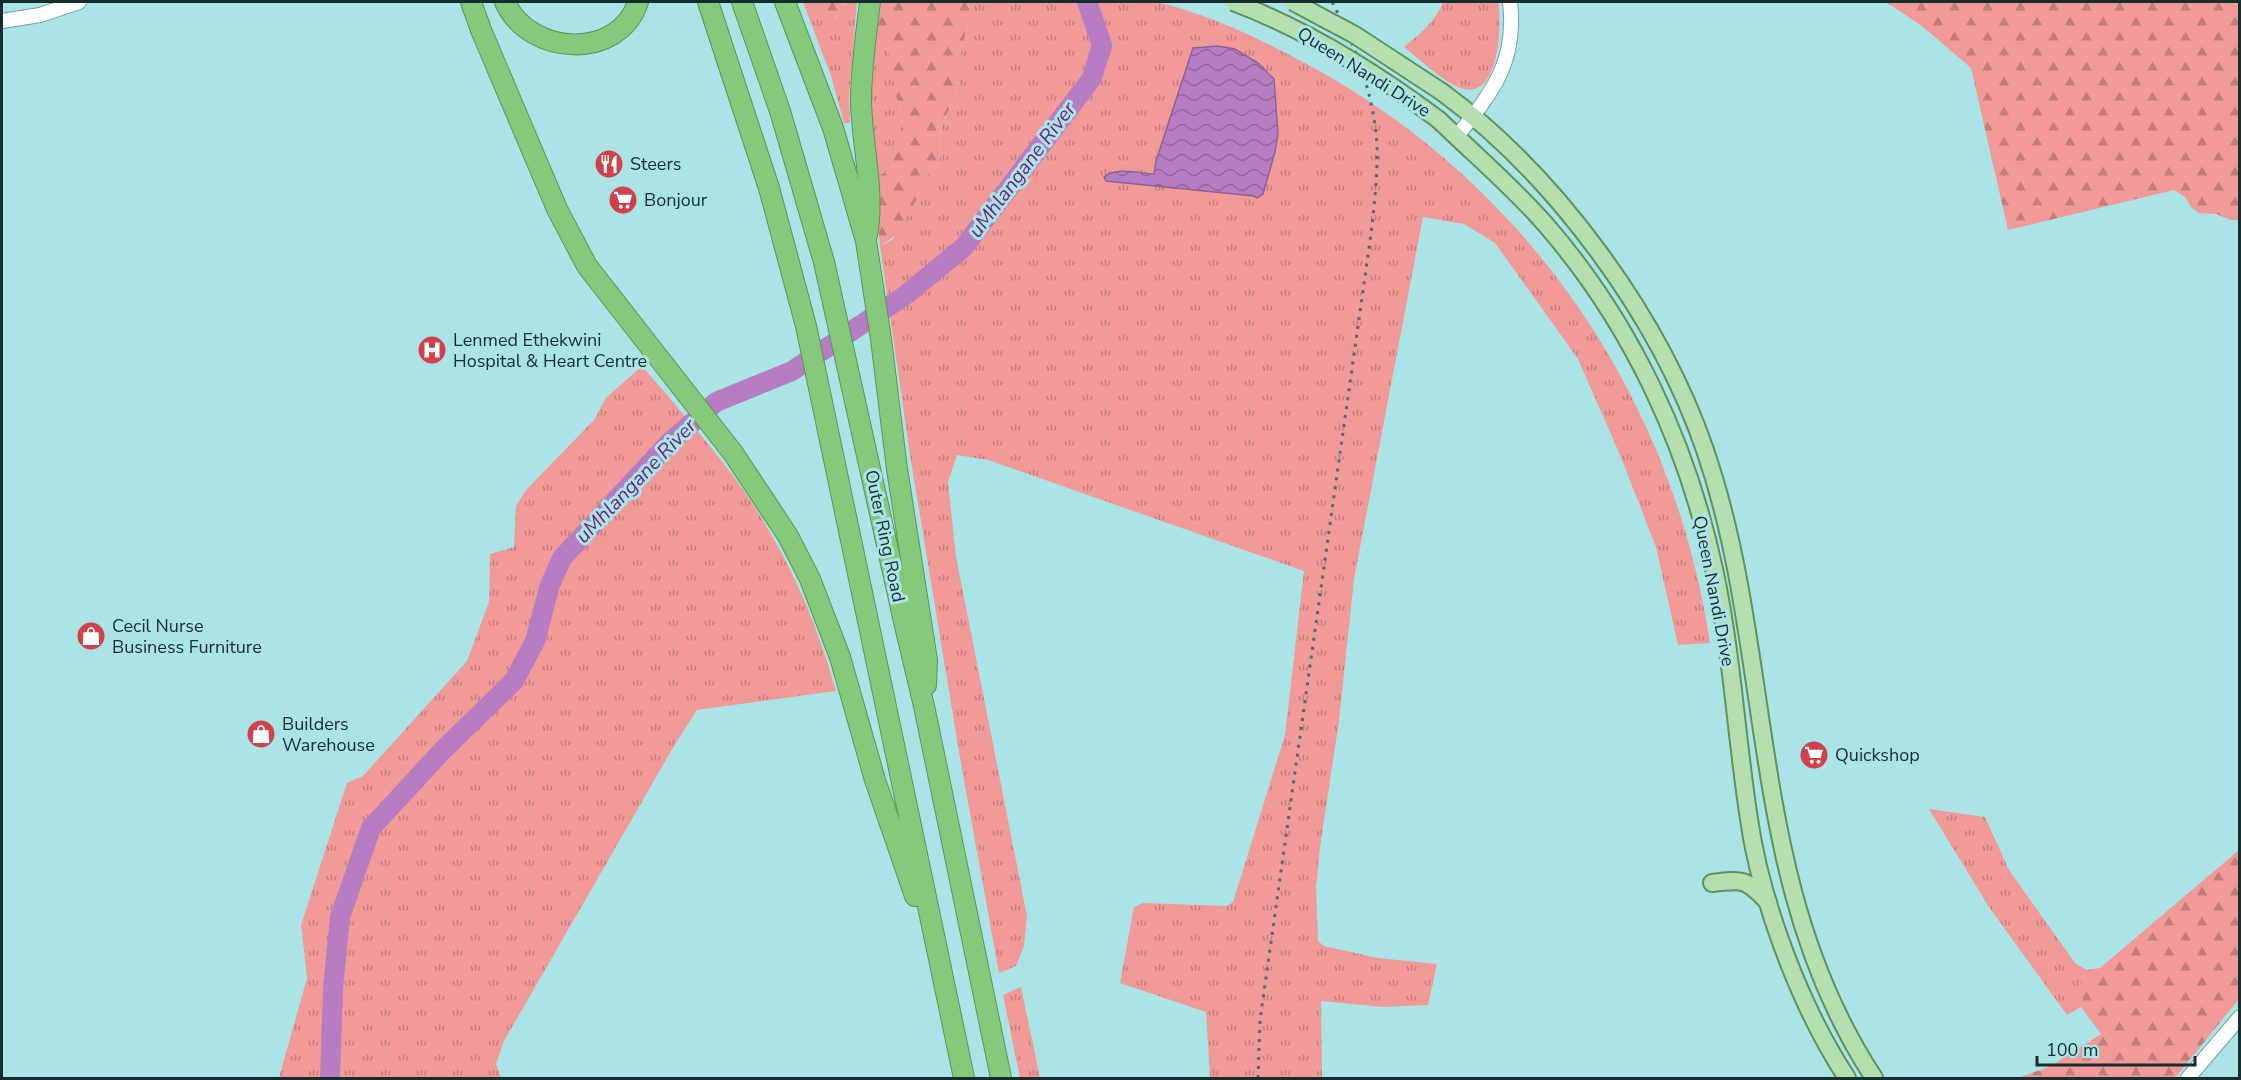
<svg xmlns="http://www.w3.org/2000/svg" width="2241" height="1080" font-family="'Nunito Sans',sans-serif">
  <defs>
    <pattern id="grass-tufts" width="24" height="20" patternUnits="userSpaceOnUse" patternTransform="scale(1.5)"><rect width="24" height="20" fill="#f29a98"/><path d="M3 7l-1-3M5 7V3M7 7l1-3M15 17l-1-3M17 17v-4M19 17l1-3" fill="none" stroke="#c37e7c"/></pattern>
    <pattern id="forest-firs" width="22" height="20" patternUnits="userSpaceOnUse" patternTransform="scale(1.5)"><rect width="22" height="20" fill="#f29a98"/><path d="M5 1l3.5 6h-7zM16 11l3.5 6h-7z" fill="#c37e7c"/></pattern>
    <pattern id="water-waves" width="16" height="10" patternUnits="userSpaceOnUse" patternTransform="scale(1.5)"><rect width="16" height="10" fill="#b77dc2"/><path d="M0 5q4-4 8 0t8 0" fill="none" stroke="#94679e"/></pattern>
  </defs>
  <rect width="100%" height="100%" fill="#abe4e7"/>
  <g fill="url(#grass-tufts)" fill-rule="evenodd">
    <path d="M803,2h19l15,16 9,-16h11l-8,97 1,24h-6l-13,-47z"/>
    <path d="M967,2c43,0 87,0 130,0 19,0 42,-2 60,0 51,12 101,36 146,60 222,118 370,333 407,581l-32,2 -22,-98 -36,-92 -42,-96 -83,-116 -31,-19 -41,-7 -69,362 -15,142 -19,126 -4,41 2,53 6,5 54,12 59,6 -9,41 -45,2 -62,-6 1,77h-112l-4,-66 -86,-29 14,-76 9,-4 84,3 6,-4 52,-167 19,-164 -316,-111 -31,-5 -9,27 8,75 71,359 -3,30 -8,20 -17,7 -39,-215 -50,-303 -30,-209 13,-7 25,-42 5,-17 13,-14 4,-8 -1,-24 21,-53v-25l9,-36v-12zM1274,79l4,55 -3,18 -18,46 -3,-2 -148,-15 -2,-3 15,-6 35,2z"/>
    <path d="M1443,2h55c4,21 2,96 -34,87 -16,-3 -46,-31 -60,-42 16,-13 32,-26 39,-45z"/>
    <path d="M876,40l10,7 8,14v29l7,23v19l-10,37 -18,10 -3,-96z"/>
    <path d="M642,366c35,41 71,81 102,125 42,61 72,128 92,200l-139,19 -23,36 -170,295 -8,23 5,14h-222l28,-100 -6,-53 46,-142 16,-7 104,-115 22,-59 1,-48 24,-7 2,-41 10,-16 68,-70 12,-22z"/>
    <path d="M1929,809l56,8 24,53 66,93 12,7 -7,16 3,15 -2,6 -14,8 -78,-108z"/>
    <path d="M1021,987l19,91h-20l-17,-83z"/>
  </g>
  <g fill="url(#forest-firs)">
    <path d="M822,2h24c-5,6 -5,15 -14,17 -5,-5 -7,-12 -10,-17z"/>
    <path d="M881,2h86l2,6v12l-9,36v25l-21,53 1,24 -4,8 -13,14 -5,17 -22,38 -16,11 -7,-67 18,-10 10,-37v-19l-7,-23v-29l-8,-14 -10,-7z"/>
    <path d="M1886,2h353v218h-8l-15,-6 -17,-1 -7,-5 -7,-11 -11,-7 -166,40 -37,-162 -49,-42z"/>
    <path d="M2239,850v149l-64,79h-158l32,-11 52,-33 -20,-27 2,-6 -3,-15 7,-16 13,-2z"/>
  </g>
  <path fill="url(#water-waves)" stroke="#876596" stroke-width="1.5" d="M1218,46l17,3 23,14 16,16 4,55 -3,18 -12,42 -6,4 -3,-2 -148,-15 -2,-4c12,-10 35,-4 50,-3l2,-13 37,-113z"/>
  <g fill="none" stroke-linecap="round" stroke-linejoin="round">
    <path stroke="#b77dc2" stroke-width="20" d="M330,1078l3,-90 7,-71 31,-89 72,-78 71,-69 21,-40 15,-56 12,-27 107,-115 47,-41 76,-31 115,-77 57,-47 128,-169 10,-33 -15,-43"/>
    <g stroke="#6da4a7" stroke-width="16">
      <g id="minor">
        <path d="M2,21l38,-6 39,-13"/>
        <path d="M1457,136c36,-45 60,-74 53,-134"/>
        <path d="M2188,1078l52,-61"/>
      </g>
    </g>
    <g stroke="#5e925f" stroke-width="20">
      <g id="major">
        <path d="M1442,92c113,83 217,224 263,358 14,41 25,86 33,129 33,176 34,343 136,499"/>
        <path d="M1439,120c36,35 74,67 107,105 85,98 141,218 168,344 18,82 22,167 35,250 12,84 52,189 98,259"/>
        <path d="M1712,883c32,-4 34,-4 56,19"/>
      </g>
    </g>
    <g stroke="#5e925f" stroke-width="22">
      <g id="highway">
        <path d="M471,2l10,28 76,179 30,57 146,187 55,83 22,43 30,78 35,123 40,116"/>
        <path d="M505,2c24,54 114,59 133,0"/>
        <path d="M708,2l61,186 37,138 158,752"/>
        <path d="M742,2l38,109 44,151 81,364 19,80 77,372"/>
        <path d="M785,2l48,126 33,113 15,98 16,130 30,191 -1,25"/>
        <path d="M867,235c8,-43 -5,-89 -6,-133 0,-34 5,-67 9,-100"/>
      </g>
    </g>
    <use href="#minor" stroke="#fff" stroke-width="14"/>
    <use href="#major" stroke="#b6dfaf" stroke-width="16"/>
    <use href="#highway" stroke="#85c97a" stroke-width="20"/>
    <path stroke="#4c6f71" stroke-width="3" stroke-dasharray="3 6" stroke-linecap="butt" d="M1258,1078l2,-58 111,-786c3,-29 7,-59 6,-88 -3,-51 -21,-100 -45,-144"/>
    <g stroke="#5e925f" stroke-width="20" stroke-linecap="butt">
      <g id="major-bridge">
        <path d="M1233,2c75,28 142,70 206,118"/>
        <path d="M1293,2l62,33 87,57"/>
      </g>
    </g>
    <use href="#major-bridge" stroke="#b6dfaf" stroke-width="16"/>
  </g>
  <defs>
    <g id="restaurant-disc" transform="scale(1.5)"><circle r="9.5" fill="#d1414b" stroke="#abe4e7"/><path d="M-5-6h1v4h1v-4h1v4h1v-4h1v5L-1.5 .5V6h-2V.5L-5-1ZM5-6V6H3V1.5H1.5Q1.5-4 5-6Z" fill="#fff"/></g>
    <g id="supermarket-disc" transform="scale(1.5)"><circle r="9.5" fill="#d1414b" stroke="#abe4e7"/><path d="M-6-5.5h2.5l.6 2H6L4.5 2H-2.5L-4.4-4H-6ZM-1.5 3.2a1.3 1.3 0 1 0 .1 0ZM3 3.2a1.3 1.3 0 1 0 .1 0Z" fill="#fff"/></g>
    <g id="hospital-disc" transform="scale(1.5)"><circle r="9.5" fill="#d1414b" stroke="#abe4e7"/><path d="M-5-5h3v3.5h4V-5h3V5h-3V1.5h-4V5h-3Z" fill="#fff"/></g>
    <g id="shop-disc" transform="scale(1.5)"><circle r="9.5" fill="#d1414b" stroke="#abe4e7"/><path d="M-5-2.5h2.3a2.7 3.5 0 0 1 5.4 0H5L5.5 6h-11ZM-1.5-2.5h3a1.5 2.3 0 0 0-3 0Z" fill="#fff"/></g>
  </defs>
  <g fill-rule="evenodd">
    <use href="#restaurant-disc" x="609" y="164"/>
    <use href="#supermarket-disc" x="623" y="200"/>
    <use href="#hospital-disc" x="432" y="350"/>
    <use href="#shop-disc" x="91" y="636"/>
    <use href="#shop-disc" x="261" y="734"/>
    <use href="#supermarket-disc" x="1814" y="755"/>
  </g>
  <g text-anchor="middle" dominant-baseline="central" stroke-width="6" stroke-linejoin="round" paint-order="stroke">
    <g font-size="18" fill="#162d2e" stroke="#abe4e7">
      <text transform="translate(1364 72) rotate(32)">Queen Nandi Drive</text>
      <text transform="translate(885 536) rotate(78)">Outer Ring Road</text>
      <text transform="translate(1714 591) rotate(79)">Queen Nandi Drive</text>
    </g>
    <g font-size="18" fill="#162d2e" stroke="#abe4e7" text-anchor="start">
      <text x="630" y="164">Steers</text>
      <text x="644" y="200">Bonjour</text>
      <text x="453" y="340">Lenmed Ethekwini<tspan x="453" dy="21">Hospital &amp; Heart Centre</tspan></text>
      <text x="112" y="626">Cecil Nurse<tspan x="112" dy="21">Business Furniture</tspan></text>
      <text x="282" y="724">Builders<tspan x="282" dy="21">Warehouse</tspan></text>
      <text x="1835" y="755">Quickshop</text>
    </g>
    <g font-size="20" font-style="italic" fill="#6a2478" stroke="#abe4e7">
      <text transform="translate(1022 170) rotate(-53)">uMhlangane River</text>
      <text transform="translate(636 481) rotate(-46)">uMhlangane River</text>
    </g>
  </g>
  <rect width="2241" height="1080" fill="none" stroke="#162d2e" stroke-width="6"/>
  <path d="M2037 1056v9h158v-9" fill="none" stroke="#162d2e" stroke-width="3"/>
  <text x="2046" y="1056" font-size="18" fill="#162d2e" stroke="#abe4e7" stroke-width="4.5" paint-order="stroke">100 m</text>
</svg>
